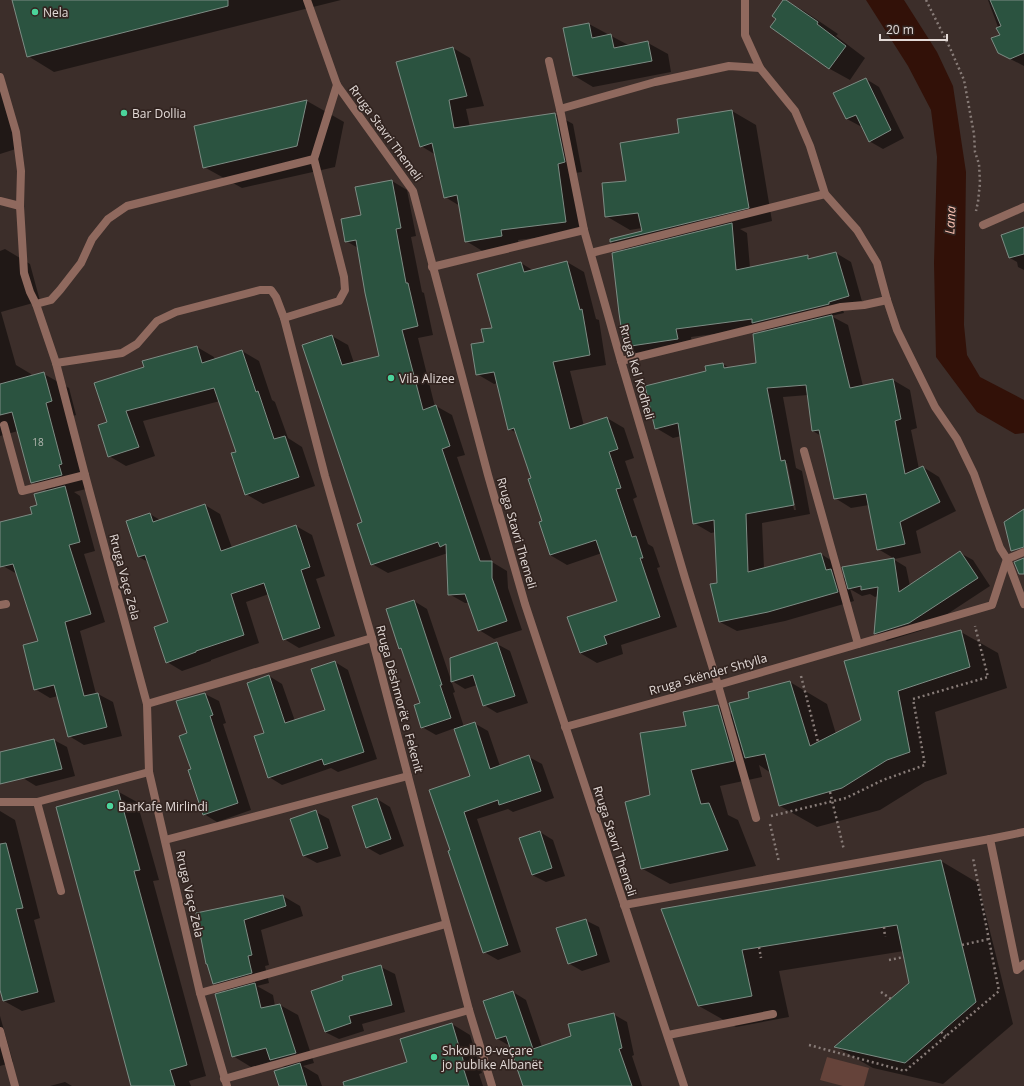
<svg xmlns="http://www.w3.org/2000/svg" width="1024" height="1086" font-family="'Open Sans',sans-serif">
  <rect width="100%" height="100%" fill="#3c2e2a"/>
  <path fill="#65433a" d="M827,1057l42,11 -5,18h-21l-23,-6z"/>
  <path fill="#321108" d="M866,0h38l33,52 16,34 13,86 -2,153 3,30 13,22 44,23v33l-9,1 -38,-22 -41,-55 -2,-94 3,-106 -6,-47 -23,-44z"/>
  <g fill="#0007" fill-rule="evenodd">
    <path d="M16,0h325l-287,72 -26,-16z"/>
    <path d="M784,0l20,11 34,23 -2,2 29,22 -15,22 -20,-11 -59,-42 6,-8z"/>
    <path d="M988,0h36v66l-25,-13 2,-18z"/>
    <path d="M589,24l41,22 18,-3 20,11 3,18 -78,15 -20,-12z"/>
    <path d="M453,48l17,10 14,48 -18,3 4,18 85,-13 18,10 9,48 -7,1 8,59 -65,8 1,6 -35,6 -18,-11 -6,-35 -15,-9 -9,-42 -15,-9z"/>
    <path d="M0,72l22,75 -22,7z"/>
    <path d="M866,79l13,8 25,51 -21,11 -14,-8 -7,-15h-2l-13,-7z"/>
    <path d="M307,101l37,21 -9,45 -93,21 -38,-21 -9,-40z"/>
    <path d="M732,111l24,14 16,96 -32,8 7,4 3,35 57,-12 5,3 24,-6 15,9 12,43 -20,5 1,3 -13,3 17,9 15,61 30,-6 17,10 7,38 -6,2 8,39 4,-2 16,10 17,34 -40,20 5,22 -26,6 -17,-10 -9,-44 -18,3 -16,-10 -14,-62 -8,-5 -5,-36 -25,2 13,71 6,3 8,43 -48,9 2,46 57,-15 16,10 4,11 6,4 46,-20 13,8 4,19 50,-33 13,7 17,26 -67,44 -36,11 -12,-8 3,-37 -3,1 -5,-3 -8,2 -12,-7 4,12 -69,20 -48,10 -17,-9 -9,-37 7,-2 -2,-51 -5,1 -17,-10 -13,-87 -8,2 -17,-10 51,-56 16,-8 6,4 28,-4 11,-32 -6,-4 -71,9 2,10 -53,8 -15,-8 1,-96 -15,-9v-2l32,-8 -1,-4 -12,2 -24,-14 22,-34 52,-48 -2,-14zM785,463h2l9,47h-2z"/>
    <path d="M392,181l15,9 9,46 -5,1 11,55 2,1 9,42 -15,3 17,69 1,-1 16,9 13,40 -8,2 35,105 15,9 1,17 14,42 -28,9 -15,-9 -10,-27h-4l-16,-9 -1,-41 -60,20 -16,-9 -9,-41 -31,-187 16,9 6,18 27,-6 -23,-109 -12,-7 16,-25z"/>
    <path d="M1024,228v42l-6,-3 -1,-5 -7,-4z"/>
    <path d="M5,249l25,15 10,37 -39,11 15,53 15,9 1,3 12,-3 25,14 7,27 -6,2 16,72 -12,3 6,4 15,55 -11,3 21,68 -25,9 16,63h2l15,8 9,34 -38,9 -15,-9 -11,-40 -8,2 -15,-9 4,-47 -22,-68 -14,-8 -3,-12v-31l33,-8 15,-24 -16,-9 -14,-51 -18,5v-185z"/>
    <path d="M567,262l17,10 12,47 3,1 7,45 -36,6 14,55 23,-8 17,10 10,30 -9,3 12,36 -4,2 15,45 5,3 7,20 -3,1 20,59 -56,18 2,9 -26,9 -17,-10 38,-51 -16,-49 -35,12 -17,-10 -17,-76 -16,-46 -8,-4 -11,-46 -4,1 -17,-10 8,-31 8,-15 28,-65 13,8z"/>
    <path d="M197,347l17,10 1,3 27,-9 17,10 13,39 3,2 13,36 14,9 13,39 -52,18 -17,-10 -9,-41 -17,-52 -77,20 12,35 -29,10 -17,-10 -1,-34 37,-55z"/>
    <path d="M205,505l15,9 12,34 64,-22 16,9 13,41 -9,3 19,57 -36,12 -15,-9 -15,-45 -23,8 13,41 -48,17v1l-29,10 -15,-9 2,-39 -21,-61 -9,-5 11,-43 10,6z"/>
    <path d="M414,601l13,8 28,83 -2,1 11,34 10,-4 14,8 12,35 29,-9 13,7 12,34 -41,14 -5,-3 -31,10 44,133 -23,8 -14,-8 -33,-101 20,-75 -16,-48 -19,7 -14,-8 -1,-24 -18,-53 -3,-2z"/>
    <path d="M961,632l37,21 9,35 -72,24 12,62 -22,8 -45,28 -63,17 -37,-21 -9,-33 -12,-8 3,12 -42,9 8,29 10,5 18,46 -86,18 -29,-16 10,-72 36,-69 31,-21 15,9 18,-16 39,-17 37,22 9,30 26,-13z"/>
    <path d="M497,644l13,7 18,52 -31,10 -13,-8 -7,-20 -12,4 -13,-8z"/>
    <path d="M335,662l13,8 29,89 -39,13 -7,-4 -49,17 -13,-8 -4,-43 4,-58 13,8 13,37 31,-11z"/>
    <path d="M205,694l14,7 7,22 -3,1 28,86 -34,12 -13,-8 -12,-44 -4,-36z"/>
    <path d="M54,740l13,7 8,29 -39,10 -13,-8z"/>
    <path d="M117,791l20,11 22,78 -6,1 53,195 -17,5 2,5h-59z"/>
    <path d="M377,799l13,8 14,39 -24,9 -14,-8z"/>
    <path d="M0,811l15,9 25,98 -6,2 21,82 -33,9 -18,-10 -4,-16z"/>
    <path d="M316,812l13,7 12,37 -24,7 -13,-7z"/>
    <path d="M540,832l13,8 12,36 -19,6 -14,-7z"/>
    <path d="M941,861l37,22 35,141 -70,60 -70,-16 -37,-21 74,-63 -6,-33 -125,20 10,46 -53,10 -37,-21 -36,-96z"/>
    <path d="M283,896l17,10 3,10 -42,14 8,35 -4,1 4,17 -12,3 16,9 2,11 5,-1 18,10 16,48 -11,3 15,9 4,11h-42l6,-18 -13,-7 -22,6 -18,-11 -5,-64 -15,-9 -16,-70z"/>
    <path d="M585,920l14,7 11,35 -28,9 -14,-8z"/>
    <path d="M381,967l14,7 10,38 -43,12 2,7 -25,8 -14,-7z"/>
    <path d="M513,992l13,8 16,47 30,-10 41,-23 14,8 7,33 -2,1 10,30h-118l-14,-40 -14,-8z"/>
    <path d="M0,1016l13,46 -13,4z"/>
    <path d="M452,1024l18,11 12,38 -3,1 4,12h-139l-1,-2 65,-22z"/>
    <path d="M65,1082l7,4h-22z"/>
  </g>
  <g fill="#2b5340" stroke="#7d8c84">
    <path d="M12,0h216v6l-201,51z"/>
    <path d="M783,0h3l32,22 -1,2 29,22 -17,23 -59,-42 6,-8 -4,-3z"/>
    <path d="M990,0h34v53l-14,6 -12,-6 -7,-15 9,-3 -4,-7 5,-2z"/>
    <path d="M589,23l3,15 19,-4 3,14 34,-7 4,20 -79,15 -10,-48z"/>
    <path d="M453,47l14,49 -18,4 5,28 101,-15 10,49 -7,2 8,58 -65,8 1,6 -37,6 -8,-47 -13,3 -12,-55 -12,4 -24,-85z"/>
    <path d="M866,78l25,52 -22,12 -13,-27 -10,4 -13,-26z"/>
    <path d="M307,100l-10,46 -94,22 -9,-42z"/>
    <path d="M732,110l17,98 -139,34v-3l32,-8 -4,-18 -33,4 -3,-34 24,-2 -6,-38 59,-10 -2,-14z"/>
    <path d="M392,180l9,48 -5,1 10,54h2l10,43 -16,4 21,80 13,-5 14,41 -8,3 38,112h12v17l15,43 -29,10 -13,-37 -17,1 -2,-51 -6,3 -2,-5 -67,23 -14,-41 5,-2 -60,-177 30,-10 10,30 37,-9 -14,-63 -9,-53 -11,2 -4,-23 20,-4 -6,-28z"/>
    <path d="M732,223l4,47 72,-15v4l28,-7 13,44 -20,6v2l-77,19v-4l-76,10 2,10 -54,8 -5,-34 -7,-60z"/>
    <path d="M1024,227v27l-15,4 -8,-23z"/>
    <path d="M567,261l13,49 2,-1 8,46 -37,7 17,67 37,-12 11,32 -9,3 12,36 -5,1 16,48 4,-1 7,22h-3l20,59 -56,19 3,8 -27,9 -13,-36 50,-16 -21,-61 -46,15 -11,-33 3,-1 -14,-42 3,-1 -17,-50 -6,2 -14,-58 -18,3 -5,-31 13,-2 -3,-13 11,-1 -15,-54 44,-12 3,10z"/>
    <path d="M832,315l18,73 43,-9 8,40 -6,2 10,53 18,-8 17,36 -40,20 5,22 -28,6 -11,-56 -32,5 -15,-69 -7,1 -6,-46 -39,3 14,73 4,-1 9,45 -48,9 2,58 73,-19 5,17 5,-1 7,23 -70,20 -49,10 -9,-38 7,-1 -3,-63 -21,4 -15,-101 -23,6 -10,-43 61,-15 -1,-5 18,-3 1,5 32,-5 -3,-29z"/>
    <path d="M197,346l5,17 40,-13 14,42 2,-1 16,48 11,-3 14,41 -54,18 -14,-42 5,-1 -22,-64 -88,23 13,36 -31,10 -10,-32 9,-3 -13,-39 50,-16 -2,-6z"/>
    <path d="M44,372l8,29 -6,2 16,61 -3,1 3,10 -31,8 -19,-71 -12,3v-31z"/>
    <path d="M65,486l15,56 -11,3 22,69 -26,8 19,74 14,-3 9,34 -39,10 -14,-52 -20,5 -11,-45 15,-4 -25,-77 -13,3v-45l32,-8 -2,-7 7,-2 -3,-11z"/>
    <path d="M205,504l16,47 75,-26 14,42 -9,3 19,58 -37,12 -19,-57 -33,11 13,41 -48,16v1l-30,11 -12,-36 14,-5 -23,-67 -7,2 -12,-36 24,-8 3,9z"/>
    <path d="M1024,509v38l-13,4 -7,-29z"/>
    <path d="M960,551l18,27 -69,45 -35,11 4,-47 -17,3v-4l-13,3 -6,-22 52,-9 5,34z"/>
    <path d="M1024,558v16h-5l-5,-12z"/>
    <path d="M414,600l28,85h-2l11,33 -30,10 -7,-23 6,-2 -19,-55 -2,1 -13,-40z"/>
    <path d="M961,630l9,37 -72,24 12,61 -23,8 -45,28 -63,18 -14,-52 -20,4 -16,-55 20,-5 -1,-6 42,-11 20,65 51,-26 -17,-59z"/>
    <path d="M497,642l18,54 -32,10 -10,-31 -22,7 -1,-24z"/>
    <path d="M335,661l29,91 -40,13 -2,-6 -54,19 -14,-42 10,-3 -17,-50 22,-8 16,48 40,-13 -14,-41z"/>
    <path d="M205,693l8,22 -3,1 28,87 -35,12 -15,-45 3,-1 -12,-33 8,-3 -11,-32z"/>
    <path d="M718,705l16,56 -43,9 10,34 8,-1 19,47 -87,19 -16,-67 25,-7 -10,-62 46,-7 -3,-14z"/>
    <path d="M475,722l15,47 39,-14 12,36 -42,14 -1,-5 -34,12 44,133 -25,8 -35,-102 2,-1 -21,-60 41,-14 -16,-47z"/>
    <path d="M54,739l8,30 -62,15v-32z"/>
    <path d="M118,790l22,80 -6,1 53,194 -17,5 5,16h-44l-75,-279z"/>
    <path d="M377,798l14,41 -25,9 -14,-42z"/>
    <path d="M316,810l12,38 -25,8 -13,-37z"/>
    <path d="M540,831l12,37 -20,7 -13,-37z"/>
    <path d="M6,843l17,65 -7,1 22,83 -35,9 -3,-11v-146z"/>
    <path d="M941,860l35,142 -71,61 -71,-16 75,-64 -12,-58 -155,25 10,46 -54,10 -37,-97z"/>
    <path d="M283,895l3,11 -42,14 8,35 -4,1 4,17 -39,11 -6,-20h-1l-10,-51z"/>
    <path d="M586,919l11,36 -29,9 -12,-36z"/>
    <path d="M381,965l11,40 -43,11 2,7 -26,9 -14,-41 32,-11 -1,-4z"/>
    <path d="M255,983l6,25 19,-4 16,49 -26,7 -4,-12 -34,9 -17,-63z"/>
    <path d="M513,991l20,58 38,-13 -3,-12 46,-11 8,35 -3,1 13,37h-109l-17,-50 -10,3 -13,-38z"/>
    <path d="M452,1023l12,40 -2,1 7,22h-125l-1,-4 64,-20 -7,-23z"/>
    <path d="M300,1063l7,23h-28l-5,-15z"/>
  </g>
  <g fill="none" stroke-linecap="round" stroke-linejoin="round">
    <g stroke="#887c78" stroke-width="2.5" stroke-dasharray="2 3" stroke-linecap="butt">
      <path d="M926,0l24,48 14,32 10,54 1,18 4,12 1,19 -2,19 -2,9"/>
      <path d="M801,676l17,66"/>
      <path d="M830,792l14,58"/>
      <path d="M771,816l75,-18 37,-18 42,-15 -12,-66 75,-22 -13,-51"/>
      <path d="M770,824l9,38"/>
      <path d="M884,927l1,10"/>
      <path d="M962,945l27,-6"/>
      <path d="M759,947l2,11"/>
      <path d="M889,960l15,-3"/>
      <path d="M881,992l10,7"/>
      <path d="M941,1032l5,4"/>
      <path d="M809,1045l96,26 94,-80 -26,-133"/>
    </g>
    <g stroke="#8f695e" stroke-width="8">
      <path d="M549,61l11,48"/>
      <path d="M983,225l41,-18"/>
      <path d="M591,253l234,-59"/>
      <path d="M4,425l18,66 63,-16"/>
      <path d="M1007,559l17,45"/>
      <path d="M0,605l6,-1"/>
      <path d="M718,685l38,133"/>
      <path d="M1024,832l-34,7 27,131 7,-6"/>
      <path d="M668,1035l105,-21"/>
    </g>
    <g stroke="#8f695e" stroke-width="8">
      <path d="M307,0l30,85 76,106 75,284 37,129 159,482"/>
      <path d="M745,0v35l15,33 35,43 15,35 15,48 32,36 20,33 10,37 10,30 38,77 22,32 17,35 26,74 7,11"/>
      <path d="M0,77l16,55 5,39 -1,35 4,67 6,19 6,12 20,59 29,112 62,229 2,68 51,221 27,93"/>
      <path d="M0,201l20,5"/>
      <path d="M432,267l152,-37"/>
      <path d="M36,304l15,-4 9,-10 21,-27 11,-24 16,-20 19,-13 187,-47"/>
      <path d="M284,318l55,-17 6,-11 -1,-13 -30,-118 23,-74"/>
      <path d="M621,361l220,-54 23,-2 23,-5"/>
      <path d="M56,363l66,-10 15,-9 20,-23 19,-9 84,-22h11l5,7 8,21 41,158 47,162 97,372 23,76"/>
      <path d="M804,451l54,193"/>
      <path d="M1007,559l17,-7"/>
      <path d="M718,685l-33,-107 -64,-217 -37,-131 -24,-121 95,-27 74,-16 31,2"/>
      <path d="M147,704l225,-66"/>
      <path d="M565,727l153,-42 274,-80 15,-46"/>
      <path d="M0,802h37l112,-30"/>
      <path d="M37,802l24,89"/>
      <path d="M165,840l243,-64"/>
      <path d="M624,905l366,-66"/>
      <path d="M200,993l246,-69"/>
      <path d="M0,1031l15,55"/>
      <path d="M224,1079l245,-69"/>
    </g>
  </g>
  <g fill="#4bd49b" stroke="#322420" stroke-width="1.5">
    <circle cx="35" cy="12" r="4"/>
    <circle cx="124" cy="113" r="4"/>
    <circle cx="391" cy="378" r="4"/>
    <circle cx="110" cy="806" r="4"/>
    <circle cx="434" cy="1057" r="4"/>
  </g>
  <g text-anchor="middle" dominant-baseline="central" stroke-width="3.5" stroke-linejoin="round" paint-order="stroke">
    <g font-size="10" fill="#b5b8b1">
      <text x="38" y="442">18</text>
    </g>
    <g font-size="12" fill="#e3dad7" stroke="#322420" text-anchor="start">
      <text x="43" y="12">Nela</text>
      <text x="132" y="113">Bar Dollia</text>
      <text x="399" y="378">Vila Alizee</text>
      <text x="118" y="806">BarKafe Mirlindi</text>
      <text x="442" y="1050">Shkolla 9-veçare<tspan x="442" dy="14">jo publike Albanët</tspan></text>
    </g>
    <g font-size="12" fill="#e3dad7" stroke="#322420">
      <text transform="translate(386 133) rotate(54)">Rruga Stavri Themeli</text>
      <text transform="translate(637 372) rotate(74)">Rruga Kel Kodheli</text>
      <text transform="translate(517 533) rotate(74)">Rruga Stavri Themeli</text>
      <text transform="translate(125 577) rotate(75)">Rruga Vaçe Zela</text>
      <text transform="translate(708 674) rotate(-16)">Rruga Skënder Shtylla</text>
      <text transform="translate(400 699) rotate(75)">Rruga Dëshmorët e Fekenit</text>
      <text transform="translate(615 841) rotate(72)">Rruga Stavri Themeli</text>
      <text transform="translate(190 894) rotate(77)">Rruga Vaçe Zela</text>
    </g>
    <g font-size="13" font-style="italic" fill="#fdc4b4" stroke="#322420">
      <text transform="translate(950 220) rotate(-87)">Lana</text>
    </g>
  </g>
  <path d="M880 34v6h67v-6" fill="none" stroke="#e3dad7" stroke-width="2"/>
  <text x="886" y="34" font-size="12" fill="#e3dad7" stroke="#322420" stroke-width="3" paint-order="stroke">20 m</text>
</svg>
